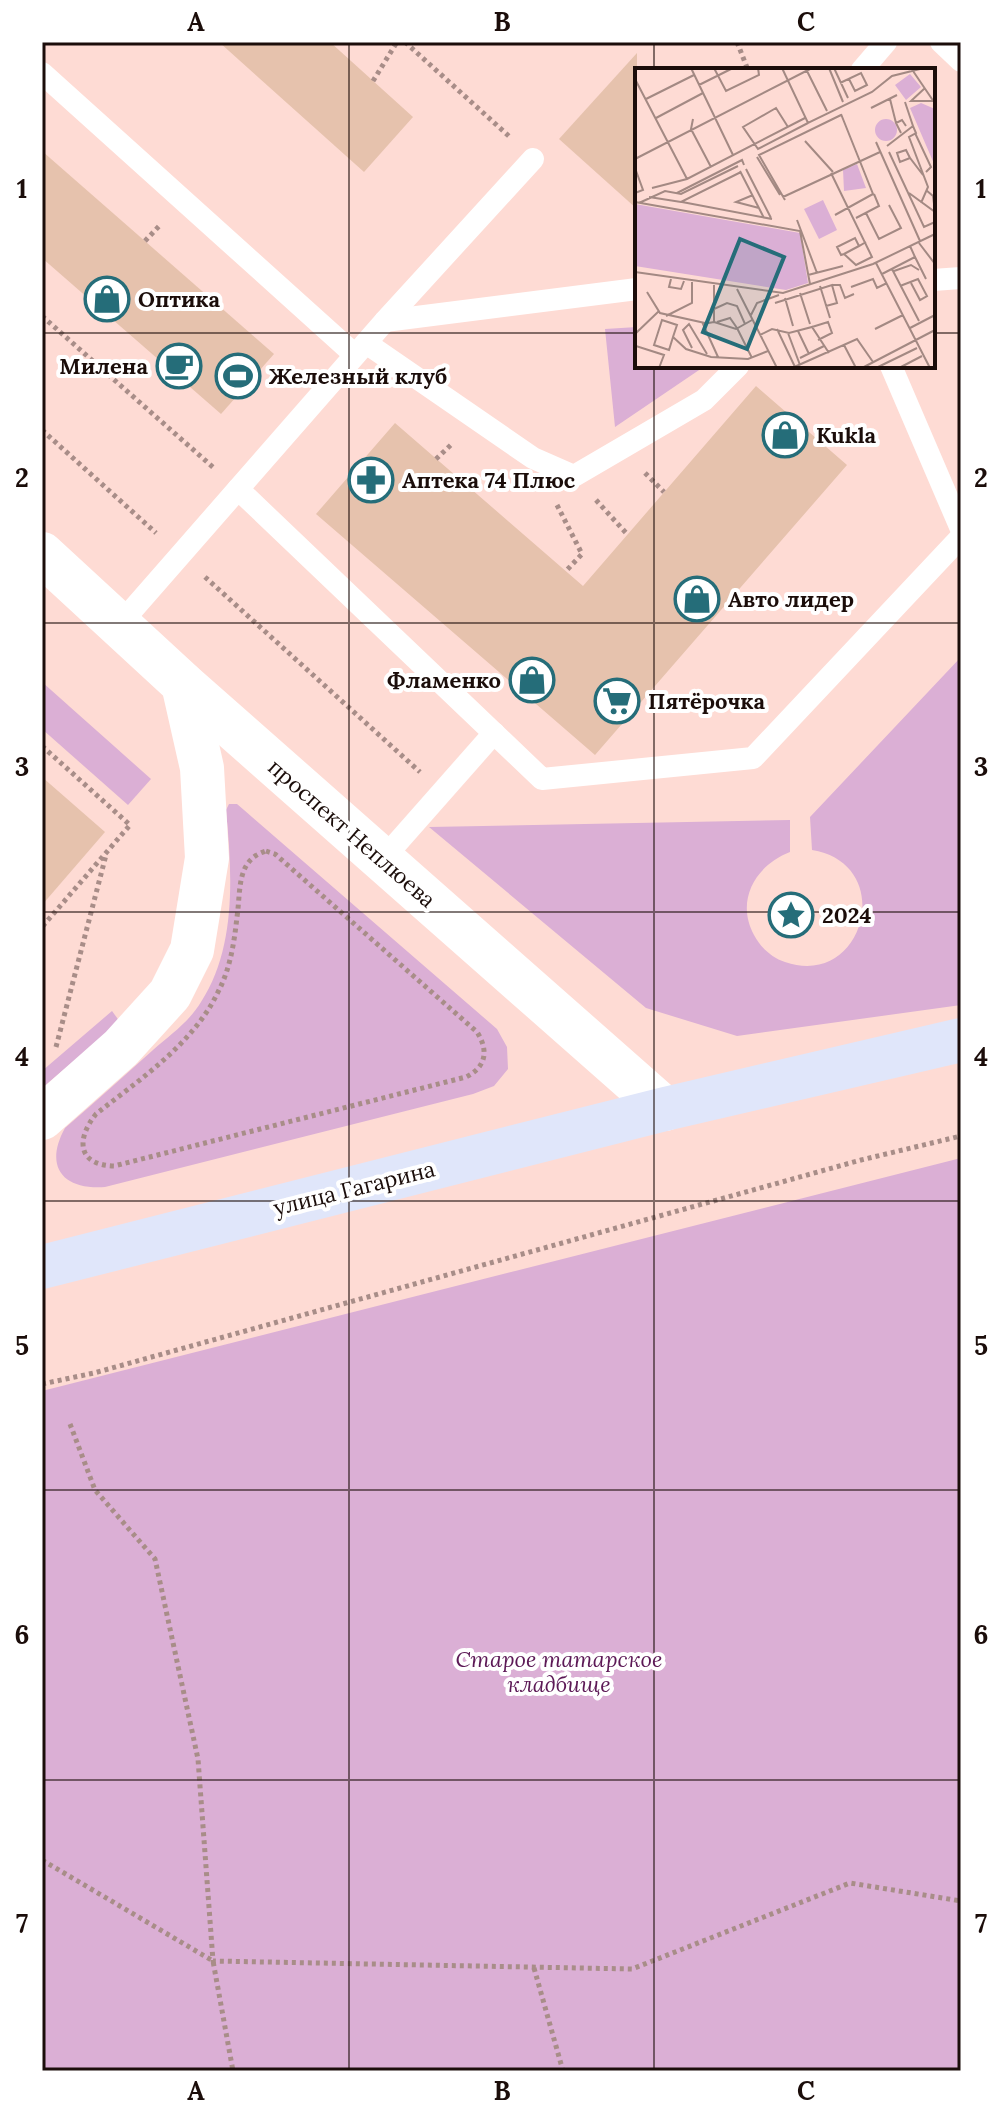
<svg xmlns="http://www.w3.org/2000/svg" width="1003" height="2113" font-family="Lora,serif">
  <rect width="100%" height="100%" fill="#fedbd4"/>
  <g fill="#dbafd5">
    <path d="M637,327v39h68l-90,61 -10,-98z"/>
    <path d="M961,657v348l-224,31 -91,-28 -217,-181 361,-7v32c-34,13 -55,48 -36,83 7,13 18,23 31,27 79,28 113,-98 27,-112l-2,-33z"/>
    <path d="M42,682l109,97 -23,26 -86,-76z"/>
    <path d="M229,804h8l7,6 253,219 10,18 1,22 -14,17 -21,8 -368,93c-43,3 -61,-21 -40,-59 30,-26 59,-52 88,-78 17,-15 36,-28 48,-48 36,-55 31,-130 25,-192z"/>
    <path d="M112,1011l8,11 -78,66v-17z"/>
    <path d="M961,1158v913h-919v-680z"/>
  </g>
  <g fill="#e6c2ad">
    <path d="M219,42h111l83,75 -49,55z"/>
    <path d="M637,53v156l-78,-70z"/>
    <path d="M42,151l232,203 -53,60 -179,-156z"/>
    <path d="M756,386l91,79 -252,290 -279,-241 79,-91 188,163z"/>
    <path d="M42,777l63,55 -63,73z"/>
  </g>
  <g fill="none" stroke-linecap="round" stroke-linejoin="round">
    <g stroke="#a88d88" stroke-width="5" stroke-dasharray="4 4" stroke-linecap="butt">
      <path d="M405,42l106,96"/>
      <path d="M737,42l11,28"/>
      <path d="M373,81l24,-39"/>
      <path d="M145,241l16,-17"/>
      <path d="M42,316l173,153"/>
      <path d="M42,430l114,103"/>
      <path d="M436,459l17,-16"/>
      <path d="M645,473l19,19"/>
      <path d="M596,500l31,34"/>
      <path d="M557,505l25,49 -16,17"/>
      <path d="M205,577l215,195"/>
      <path d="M42,746l88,79 -88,102"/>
      <path d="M266,851l9,3 202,178c12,19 9,35 -11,45l-352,89c-37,-1 -38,-27 -18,-52 43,-34 96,-69 121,-120 13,-24 17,-50 20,-77 4,-27 -1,-57 29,-66z"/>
      <path d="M56,1047l50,-192"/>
      <path d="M42,1384l52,-11 767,-213 100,-24"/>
      <path d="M70,1424l25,66 60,69 43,200 15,202 419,8 218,-86 111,18"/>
      <path d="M42,1860l171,101 20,110"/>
      <path d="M534,1968l29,103"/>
    </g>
    <g stroke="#fff" stroke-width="22">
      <path d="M941,42l20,19"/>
      <path d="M862,70l24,-28"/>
      <path d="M42,73l313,282"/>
      <path d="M933,280l28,-2"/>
      <path d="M385,321l148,-162"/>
      <path d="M366,343l167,115 41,18 130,-76 34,-34"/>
      <path d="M891,366l70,163"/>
      <path d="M238,489l304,290 211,-21 208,-221"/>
      <path d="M120,624l265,-303 252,-32"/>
      <path d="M382,860l112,-127"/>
    </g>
    <g stroke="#fff" stroke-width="44">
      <path d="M42,554l141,130 482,425"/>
      <path d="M42,1118l79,-70 49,-54 22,-44 15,-92 -5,-90 -19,-84"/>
    </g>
    <path stroke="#e0e6fa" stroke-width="44" d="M42,1267l623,-158 296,-69"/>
  </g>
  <path fill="none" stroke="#1b0d0a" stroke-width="2" stroke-opacity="0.55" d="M349,42v2029M654,42v28M42,333h595M933,333h28M654,366v1705M42,623h919M42,912h919M42,1201h919M42,1490h919M42,1780h919"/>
  <defs>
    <g id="shop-ring" transform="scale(2.3)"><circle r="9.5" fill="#fff" stroke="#256d79" stroke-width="1.5"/><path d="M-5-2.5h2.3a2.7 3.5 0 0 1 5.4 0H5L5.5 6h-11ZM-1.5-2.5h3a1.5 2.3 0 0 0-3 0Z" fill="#256d79"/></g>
    <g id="cafe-ring" transform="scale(2.3)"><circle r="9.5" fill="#fff" stroke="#256d79" stroke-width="1.5"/><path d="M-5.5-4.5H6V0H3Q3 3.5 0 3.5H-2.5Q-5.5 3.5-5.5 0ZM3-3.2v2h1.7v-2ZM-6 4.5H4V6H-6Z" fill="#256d79"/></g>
    <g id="stadium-ring" transform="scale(2.3)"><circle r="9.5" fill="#fff" stroke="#256d79" stroke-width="1.5"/><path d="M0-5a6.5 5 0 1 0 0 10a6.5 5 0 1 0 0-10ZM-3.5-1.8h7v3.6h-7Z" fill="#256d79"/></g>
    <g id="pharmacy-ring" transform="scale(2.3)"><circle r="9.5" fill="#fff" stroke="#256d79" stroke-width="1.5"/><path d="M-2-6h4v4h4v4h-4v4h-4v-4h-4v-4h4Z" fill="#256d79"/></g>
    <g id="supermarket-ring" transform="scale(2.3)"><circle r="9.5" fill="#fff" stroke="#256d79" stroke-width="1.5"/><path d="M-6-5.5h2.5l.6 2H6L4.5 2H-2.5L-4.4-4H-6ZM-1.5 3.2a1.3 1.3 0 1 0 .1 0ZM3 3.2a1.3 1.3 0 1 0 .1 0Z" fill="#256d79"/></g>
    <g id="sight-ring" transform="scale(2.3)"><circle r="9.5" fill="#fff" stroke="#256d79" stroke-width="1.5"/><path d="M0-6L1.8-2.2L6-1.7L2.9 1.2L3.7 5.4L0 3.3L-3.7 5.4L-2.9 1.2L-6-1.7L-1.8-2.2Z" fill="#256d79"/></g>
  </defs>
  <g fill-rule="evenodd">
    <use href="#shop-ring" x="107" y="299"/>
    <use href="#cafe-ring" x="179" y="366"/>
    <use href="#stadium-ring" x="238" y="376"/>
    <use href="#shop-ring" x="785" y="435"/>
    <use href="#pharmacy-ring" x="371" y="480"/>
    <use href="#shop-ring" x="697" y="599"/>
    <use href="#shop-ring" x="532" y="680"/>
    <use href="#supermarket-ring" x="617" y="701"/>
    <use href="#sight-ring" x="791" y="915"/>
  </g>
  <g text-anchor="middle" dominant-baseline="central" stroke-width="8" stroke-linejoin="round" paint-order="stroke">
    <g font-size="22" font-weight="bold" fill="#1b0d0a" stroke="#fff" text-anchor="start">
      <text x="138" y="299">Оптика</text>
      <text x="148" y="366" text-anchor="end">Милена</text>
      <text x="269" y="376">Железный клуб</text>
      <text x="816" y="435">Kukla</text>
      <text x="402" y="480">Аптека 74 Плюс</text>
      <text x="728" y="599">Авто лидер</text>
      <text x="501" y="680" text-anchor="end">Фламенко</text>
      <text x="648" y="701">Пятёрочка</text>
      <text x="822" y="915">2024</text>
    </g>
    <g font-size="22" fill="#1b0d0a" stroke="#fff">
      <text transform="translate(352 833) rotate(41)">проспект Неплюева</text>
      <text transform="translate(354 1188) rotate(-14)">улица Гагарина</text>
    </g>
    <g font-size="22" font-style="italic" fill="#5c1956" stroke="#fff">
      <text x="559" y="1659">Старое татарское<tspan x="559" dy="25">кладбище</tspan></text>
    </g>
  </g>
  <g transform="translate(635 68)">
    <rect width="300" height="300" fill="#fedbd4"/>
    <path d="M275,6l11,13 -15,13 -11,-15zM286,35l14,6v57l-25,-58zM240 62a11 11 0 1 1 22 0a11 11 0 1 1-22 0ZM222,96l9,24 -22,3 -1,-21zM188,132l14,30 -18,9 -15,-30zM0,136l165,29 8,50 -22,7 -151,-24z" fill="#dbafd5"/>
    <path fill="none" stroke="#a38983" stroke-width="2" d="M56,0l42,87M79,0l12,23 33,-16 -1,-7M147,0l26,55 64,-31 20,-16 32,-8M194,0l14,34M199,0l14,30M276,0l23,34M172,3l20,40M0,11l52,100M205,15l21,-10 6,12 -12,6 -6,-12M64,17l34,-17M290,20l-14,13h22M11,31l48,-24M255,31l6,24M270,34l8,24M236,40l26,-13M21,50l47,-25M58,51l-2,10 20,38M153,59l-12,-19 -33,19 15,22 50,-26M266,65l-5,-10 6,-3 4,6M280,65l16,34 -5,5M170,73l28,31M241,74l44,99M252,78l26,-20 3,7 -7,4 19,50 -7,16M254,84l35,75 11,-5M122,89l23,38M275,90l-4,-8 -9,3 3,9 10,-4 13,17M0,91l177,-91M0,100l8,22 -8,3M111,101l25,49M105,103l24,47M196,105l41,84 -16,8 -12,-11M17,120l35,-9 118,-61M291,122l7,6 2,16M42,125l65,-33 2,5M274,125l26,19v10M118,127l-17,7 23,6M14,129l32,5 60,-30M148,129l97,-45M150,132l-26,-45 82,-40M0,134l165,29 10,53M47,134l90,17M4,135l26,-12 16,3 57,-28M231,145l13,26 22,-11 -12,-23M200,147l38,-21 -32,-80M221,150l23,-12 -5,-12M162,152l20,53M284,175l16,21M224,178l-4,-8 -18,9 4,8 3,-1 15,-8 7,-4M280,189l11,22M241,195l54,105M257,201l27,52M259,203l17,-6 8,5M0,204l148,21 90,-29 62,-30M247,206l33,-17 -5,-11M173,207l35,-9M36,211l-2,8 12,2 3,-8M79,217v37l22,7 16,-9M197,217h8l5,13 9,-4M185,218l10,32M265,218l18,-7 9,17 -7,4 -9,-17M216,219l22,-8 4,9 10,-5M102,221l40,79M12,224l13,21 45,10M165,225l10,31M150,230l8,28M140,235l57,-18 5,18 -11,3M79,241l13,-6 10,3 8,18M116,247l6,-12 22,-8M31,248l26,-13v-21M79,254l-11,2 15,33M82,254l13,-4 7,10M177,259l16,-5 4,11 -14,7M102,260l15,30M275,260l25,-13M142,261l18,38M240,261l28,-14M163,263l11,23M153,265l12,32M0,266l24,-23M125,267l12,-6 17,4 23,-6 17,26M38,269l-4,13 -15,-5 8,-25 15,5 -4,12 13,12 25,8 37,2 20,-8M209,277l12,23M57,280l-9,-18 6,-6 18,30M0,282l1,-4 28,9 -5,13M165,290l24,-12M157,300l65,-29 16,23M227,300l73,-38M241,300l41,-20M264,300l23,-12"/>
    <path fill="#256d79" fill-opacity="0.15" stroke="#256d79" stroke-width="4" d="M105,171l44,18 -37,92 -44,-17z"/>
    <rect width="300" height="300" fill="none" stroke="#1b0d0a" stroke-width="4"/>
  </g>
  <rect width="1003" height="2113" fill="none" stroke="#ffffff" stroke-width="88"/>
  <rect x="44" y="44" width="915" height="2025" fill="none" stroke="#1b0d0a" stroke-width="3"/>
  <g font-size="26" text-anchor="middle" font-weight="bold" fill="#1b0d0a">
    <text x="196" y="31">A</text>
    <text x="502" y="31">B</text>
    <text x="806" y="31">C</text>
    <text x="22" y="198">1</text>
    <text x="981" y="198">1</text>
    <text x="22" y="487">2</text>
    <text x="981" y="487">2</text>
    <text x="22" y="776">3</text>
    <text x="981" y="776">3</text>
    <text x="22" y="1066">4</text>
    <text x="981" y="1066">4</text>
    <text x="22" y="1355">5</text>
    <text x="981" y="1355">5</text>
    <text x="22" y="1644">6</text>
    <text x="981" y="1644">6</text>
    <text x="22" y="1933">7</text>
    <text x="981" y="1933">7</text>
    <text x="196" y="2100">A</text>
    <text x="502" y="2100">B</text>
    <text x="806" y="2100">C</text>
  </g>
</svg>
